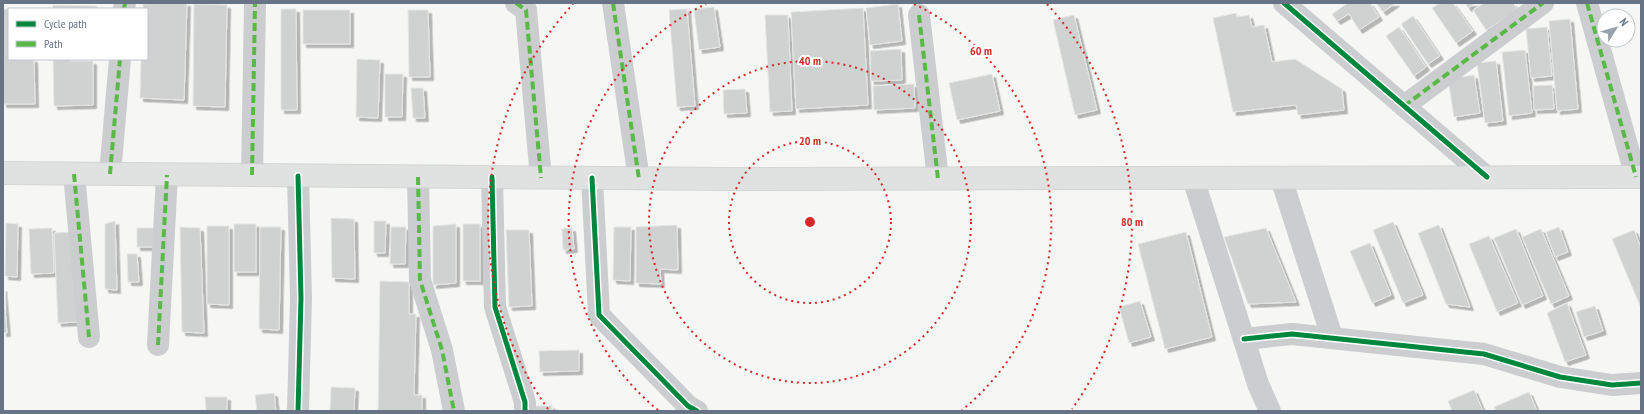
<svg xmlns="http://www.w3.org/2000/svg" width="1644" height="414" font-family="'PT Sans Narrow',sans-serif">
  <defs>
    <filter id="shadow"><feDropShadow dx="3.5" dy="3.5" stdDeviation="0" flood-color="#0004"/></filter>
  </defs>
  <rect width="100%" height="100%" fill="#f6f7f5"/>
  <g fill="#d0d1d1" stroke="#e6e6e5" filter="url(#shadow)">
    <path d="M143,3h44l-3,97 -44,-2 1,-39h6v-50h-4z"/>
    <path d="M1348,3h22l9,14 -20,13 -10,-16 -12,7 -5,-7z"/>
    <path d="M1376,3h20l-13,9z"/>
    <path d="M1440,3h13l20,28 -17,12 -24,-35z"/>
    <path d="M1465,3h11l-8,5z"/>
    <path d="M1484,3h29l5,7 -32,20 -13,-20z"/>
    <path d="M194,4l33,1 -2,102 -32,-1z"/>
    <path d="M898,4l4,37 -32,4 -4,-37z"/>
    <path d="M53,5l44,1v3h-44z"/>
    <path d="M714,7l6,40 -21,3 -5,-41z"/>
    <path d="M863,8l5,97 -72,4 -5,-97z"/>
    <path d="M3,9h6v50h25l1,45h-32z"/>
    <path d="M281,9h15l1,101h-16z"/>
    <path d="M687,9l8,97 -18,1 -8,-97z"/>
    <rect x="303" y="10" width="47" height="34"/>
    <path d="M408,10h20l2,67h-21z"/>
    <path d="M1236,13l1,4 12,-2 3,12 12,-2 8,37 23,-3 47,30 2,21 -46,5 -2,-10 -63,7 -20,-94z"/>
    <path d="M765,15h23l4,96 -22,1z"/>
    <path d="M1074,15l23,95 -22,5 -22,-95z"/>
    <path d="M1413,16l27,40 -12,8 -27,-40z"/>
    <path d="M1570,19l8,90 -21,2 -8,-90z"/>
    <path d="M1399,27l27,40 -12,9 -28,-40z"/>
    <path d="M1547,27l5,49 -21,2 -5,-49z"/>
    <path d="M901,49l1,31 -31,1 -1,-30z"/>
    <path d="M1525,50l7,63 -23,3 -7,-64z"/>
    <path d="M53,59h17v2h23v44l-39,1z"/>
    <path d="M357,59l23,1 -2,58 -22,-1z"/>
    <path d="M1496,61l7,60 -18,2 -8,-60z"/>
    <path d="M385,74h18l-1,43h-17z"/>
    <path d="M992,74l8,37 -43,9 -8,-37z"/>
    <path d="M1474,75l6,38 -26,4 -6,-38z"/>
    <path d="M914,84l1,24 -41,2 -1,-24z"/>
    <path d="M1552,85l2,24 -20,1 -1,-24z"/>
    <path d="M411,88h12l2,30h-12z"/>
    <path d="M745,89l2,24 -23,1 -1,-24z"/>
    <path d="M331,218l23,1 1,60 -23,-1z"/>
    <path d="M115,221l2,69 -12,-1v-65z"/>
    <path d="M374,221h12l-1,32h-11z"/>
    <path d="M1393,222l30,73 -20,8 -30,-73z"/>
    <path d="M6,223l12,1 -1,53 -12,-1z"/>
    <rect x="234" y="224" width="22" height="48"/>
    <path d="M456,224v59l-23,2v-59z"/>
    <rect x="463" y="224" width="17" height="57"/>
    <path d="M677,225l1,45 -18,-1 1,15 -25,-1v-56z"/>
    <path d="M1439,225l31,82 -24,-3 -28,-71z"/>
    <path d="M207,226h22v79l-22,-1z"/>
    <path d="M180,227l20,1 4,105 -22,-1z"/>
    <path d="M260,227h21l-2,103 -20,-1z"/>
    <path d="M391,227h15l-1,37h-15z"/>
    <path d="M614,227h17l-1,54 -17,-1z"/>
    <path d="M1559,227l9,25 -13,5 -9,-25z"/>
    <path d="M52,228l2,45 -23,1 -2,-45z"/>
    <path d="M137,228h20l1,19h-21z"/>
    <path d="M572,228l2,21 -11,1 -1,-21z"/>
    <path d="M1266,228l30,74 -48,2 -24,-67z"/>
    <path d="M1516,229l27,67 -21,9 -28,-67z"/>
    <path d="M1541,229l28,67 -18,8 -29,-67z"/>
    <path d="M506,230h23l3,76 -23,1z"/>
    <path d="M1634,230l7,18v60l-29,-69z"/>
    <path d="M76,232l3,90 -21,1 -4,-90z"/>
    <path d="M1186,232l26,105 -47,12 -27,-105z"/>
    <path d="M1489,236l29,67 -21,9 -28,-68z"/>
    <path d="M1370,243l21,52 -19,8 -22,-52z"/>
    <path d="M127,254h10l2,28h-11z"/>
    <path d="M380,281l29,1v32h7l-2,81h8v16h-44z"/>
    <path d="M3,288l4,45h-4z"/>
    <path d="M1140,301l11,36 -22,6 -10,-36z"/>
    <path d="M1567,303l19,52 -21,7 -18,-49z"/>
    <path d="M1595,306l8,25 -19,6 -8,-25z"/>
    <path d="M579,350v21l-39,1 -1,-21z"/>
    <path d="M331,387l24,1 -1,23h-24z"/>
    <path d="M1474,390l9,21h-31l-4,-10z"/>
    <path d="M1529,392l8,19h-41l-2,-4z"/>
    <path d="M274,393l2,18h-19l-2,-16z"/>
    <path d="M205,397h22v14h-21z"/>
    <path d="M533,406h19v5h-20z"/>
  </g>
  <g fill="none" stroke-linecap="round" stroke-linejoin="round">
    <g stroke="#d3d5d5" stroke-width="24">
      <path id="secondary" d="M3,173l728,6 910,-2"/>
    </g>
    <g stroke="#cccdcf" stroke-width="22">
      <path d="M516,3l10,7 15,168"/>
      <path d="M613,3l26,176"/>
      <path d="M1587,3l49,174"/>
      <path d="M124,9l1,-6"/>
      <path d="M919,15l19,164"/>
      <path d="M1404,106l139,-103"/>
      <path d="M74,174l15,163"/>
      <path d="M110,174l10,-115"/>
      <path d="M252,175l3,-172"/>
      <path d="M418,177l2,103 22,70 12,61"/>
      <path d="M492,177l3,130 30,95v9"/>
      <path d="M592,178l7,137 89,91 9,5"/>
      <path d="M1193,178l65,206 12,27"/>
      <path d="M1281,178l51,159"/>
      <path d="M1244,339l48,-5 192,20 76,23 52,8 29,-2"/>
      <path d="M158,345l9,-170"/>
      <path d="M298,411l3,-113 -3,-122"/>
    </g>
    <path stroke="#cccdcf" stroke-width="22" d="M1284,3l203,174"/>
    <use href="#secondary" stroke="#e0e1e1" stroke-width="22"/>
    <g stroke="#58b947" stroke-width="4" stroke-dasharray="8 4" stroke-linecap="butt">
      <path d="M516,3l10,7 15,168"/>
      <path d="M613,3l26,176"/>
      <path d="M1587,3l49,174"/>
      <path d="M124,9l1,-6"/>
      <path d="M919,15l19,164"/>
      <path d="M1404,106l139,-103"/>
      <path d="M74,174l15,163"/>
      <path d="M110,174l10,-115"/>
      <path d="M252,175l3,-172"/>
      <path d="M418,177l2,103 22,70 12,61"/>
      <path d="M158,345l9,-170"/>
    </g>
    <g stroke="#fff" stroke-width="8">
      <g id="cycleway">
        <path d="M1284,3l203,174"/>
        <path d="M492,177l3,130 30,95v9"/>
        <path d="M592,178l7,137 89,91 9,5"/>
        <path d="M1244,339l48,-5 192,20 76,23 52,8 29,-2"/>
        <path d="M298,411l3,-113 -3,-122"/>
      </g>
    </g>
    <use href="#cycleway" stroke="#00873e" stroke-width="5"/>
  </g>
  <g fill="none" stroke="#d62828" stroke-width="2" stroke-dasharray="2 4">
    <circle cx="810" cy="222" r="81"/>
    <circle cx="810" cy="222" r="161"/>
    <path d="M658 410A242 242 0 0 1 706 4M914 4A242 242 0 0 1 962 410"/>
    <path d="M548 409A322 322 0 0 1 573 4M1047 4A322 322 0 0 1 1072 409"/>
  </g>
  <circle cx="810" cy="222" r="6" fill="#d62828" stroke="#fff" stroke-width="2"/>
  <g font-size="12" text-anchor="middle" font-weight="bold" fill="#d62828" stroke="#fff" stroke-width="4" stroke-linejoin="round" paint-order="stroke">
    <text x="981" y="55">60 m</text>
    <text x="810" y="65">40 m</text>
    <text x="810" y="145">20 m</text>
    <text x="1132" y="226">80 m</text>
  </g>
  <rect width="1644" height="414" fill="none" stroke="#667486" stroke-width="8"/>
  <rect x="8" y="8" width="140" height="52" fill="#ffffff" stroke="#c2c7cf"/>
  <rect x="16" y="21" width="20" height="6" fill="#00873e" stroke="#c2c7cf"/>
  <text x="44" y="28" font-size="12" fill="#667486">Cycle path</text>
  <rect x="16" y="41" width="20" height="6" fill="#58b947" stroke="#c2c7cf"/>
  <text x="44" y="48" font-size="12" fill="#667486">Path</text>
  <g transform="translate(1616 28) rotate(53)"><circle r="19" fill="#ffffff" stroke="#c2c7cf"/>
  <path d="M0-3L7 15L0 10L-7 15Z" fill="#98a2ad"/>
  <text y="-6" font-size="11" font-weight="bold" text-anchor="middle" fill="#667486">N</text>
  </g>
</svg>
